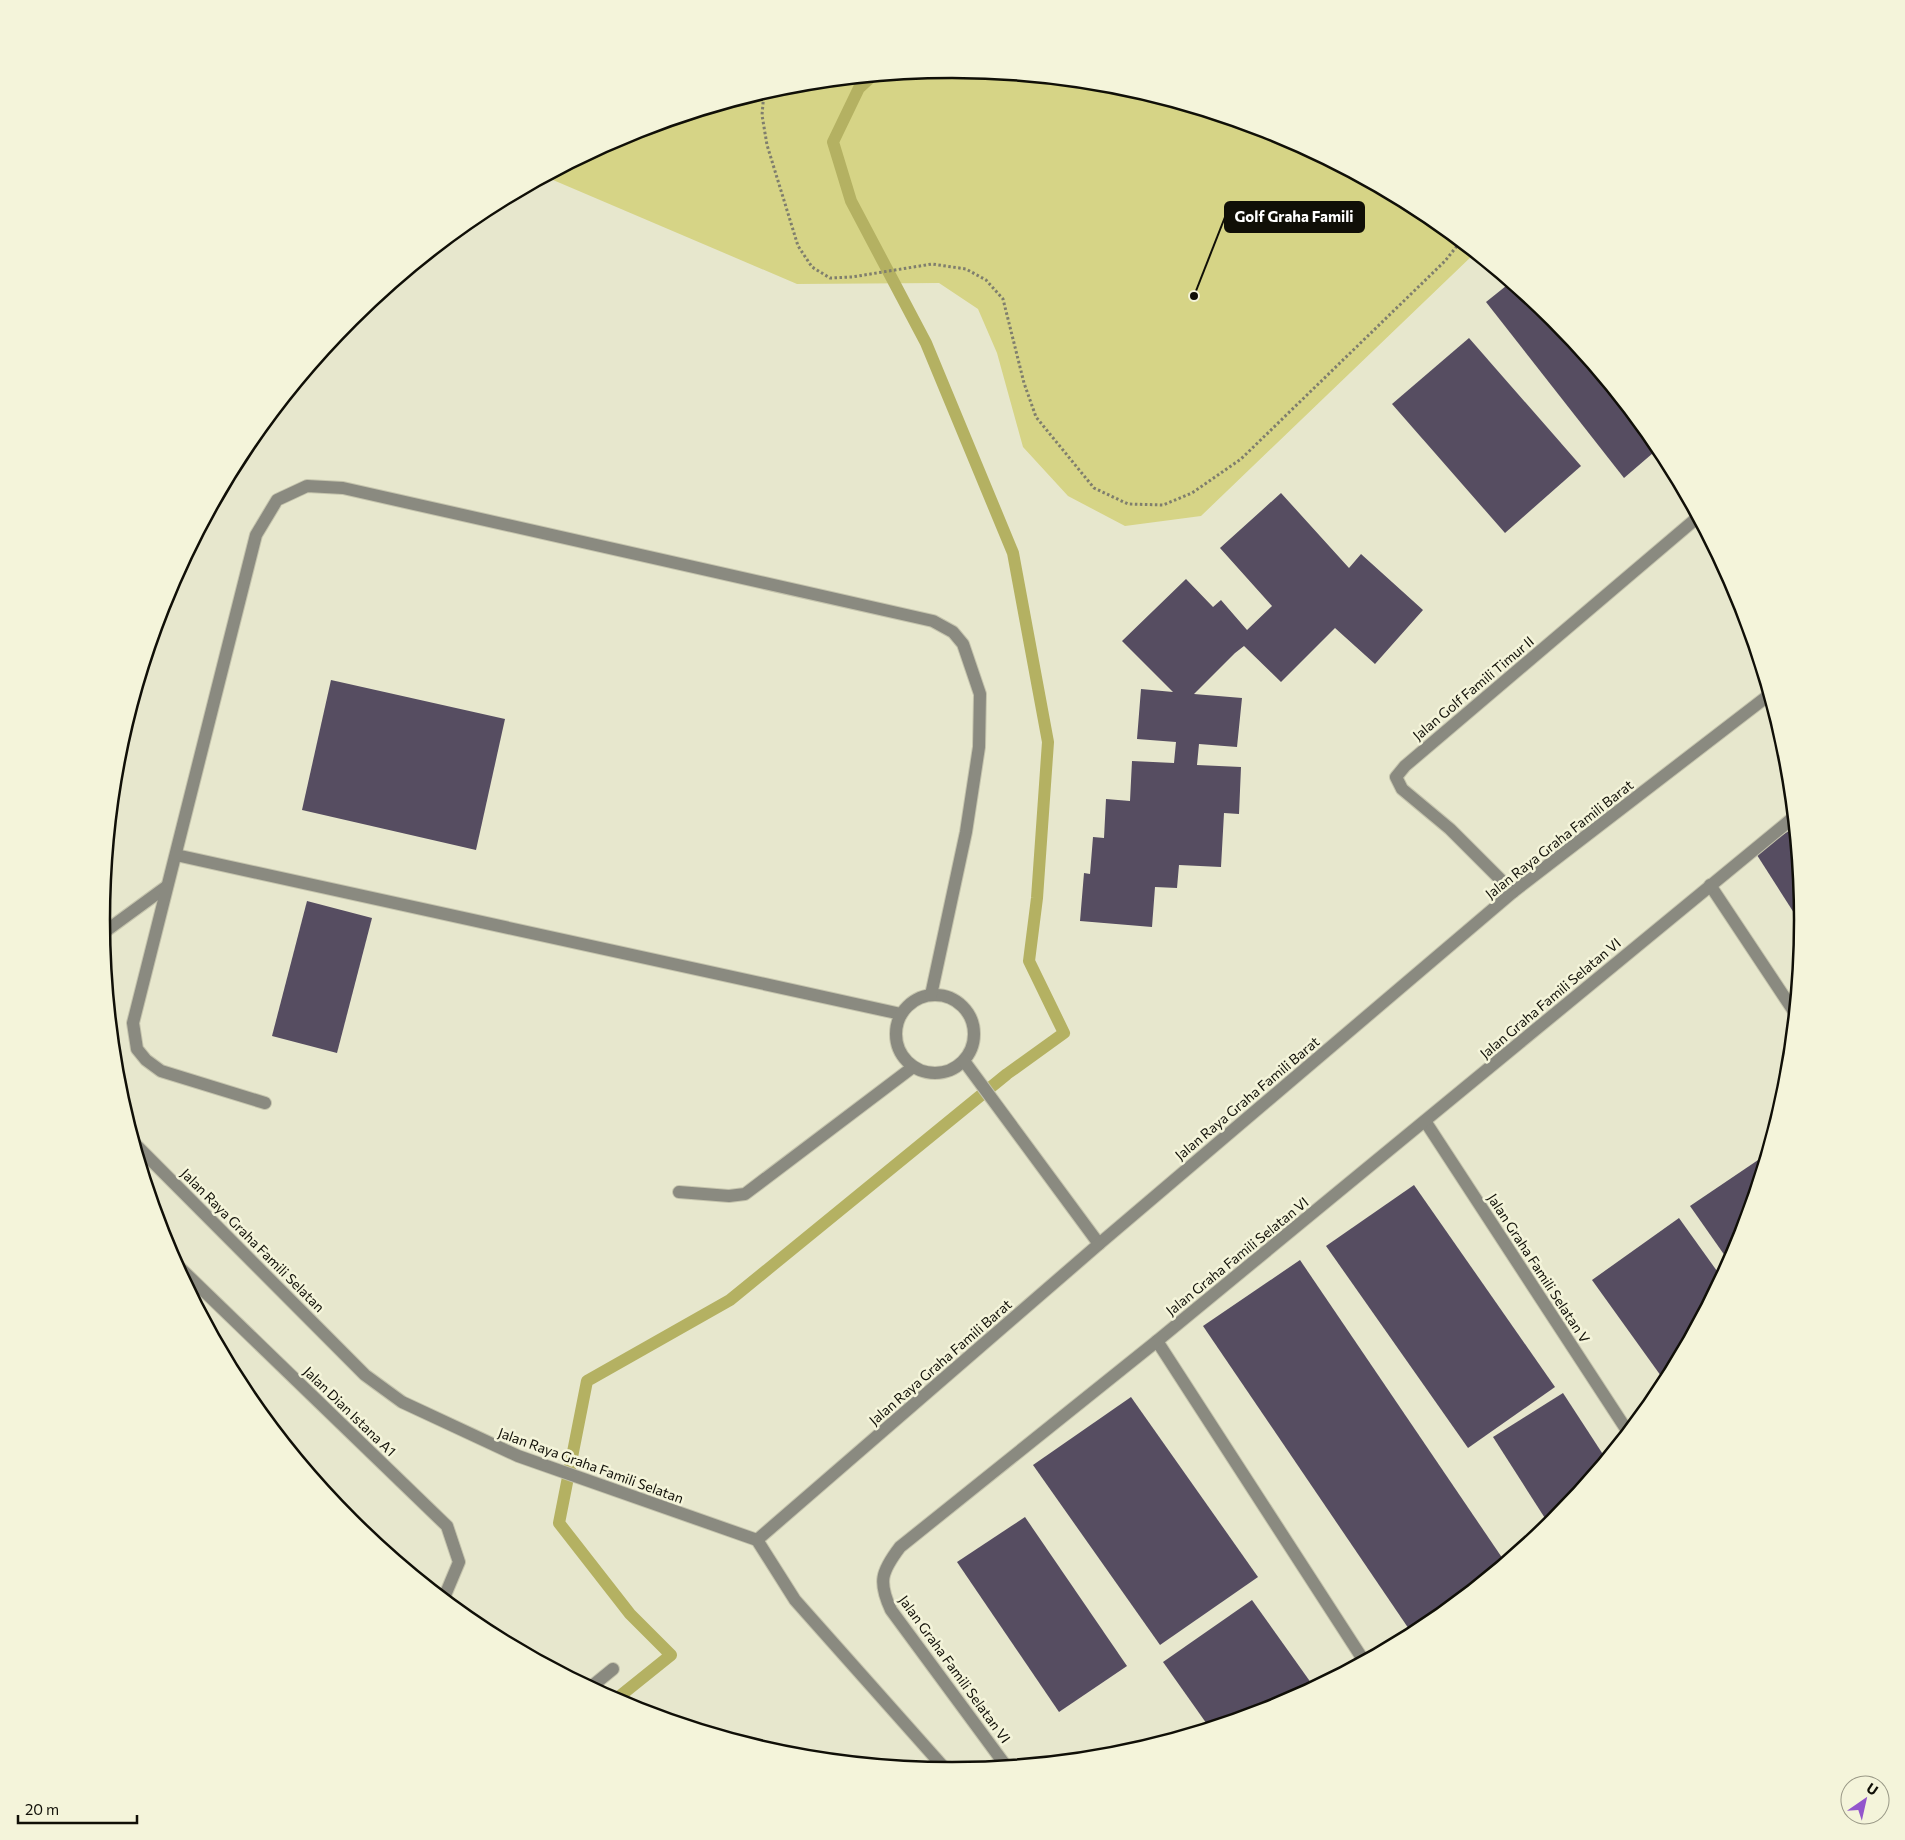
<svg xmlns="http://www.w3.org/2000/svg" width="1905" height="1840" font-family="Commissioner,sans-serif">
  <rect width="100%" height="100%" fill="#e7e7cd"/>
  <path fill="#d6d486" d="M953,69l166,16 160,49 147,78 49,41 -274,263 -76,10 -57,-30 -45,-49 -26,-94 -19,-44 -39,-26 -142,1 -251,-107 81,-44 160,-48z"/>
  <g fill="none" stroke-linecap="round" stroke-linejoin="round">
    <path stroke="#b4b162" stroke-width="12" d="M615,1700l56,-45 -41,-41 -71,-91 28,-142 143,-81 277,-226 57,-41 -35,-72 8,-63 11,-156 -35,-189 -87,-210 -75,-142 -18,-59 26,-54 12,-11"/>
  </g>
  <g fill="#564d61">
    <path d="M1511,282l44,36 105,129 -36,31 -138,-176z"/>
    <path d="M1469,338l112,128 -76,67 -113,-129z"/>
    <path d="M1281,493l68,75 12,-14 62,56 -48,54 -40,-36 -54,54 -37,-36 -9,7 -41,41 48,4 -5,49 -38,-3 -2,21 44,2 -2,47 -15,-1 -3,54 -42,-2 -2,23 -22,-1 -3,40 -72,-6 4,-48 6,1 3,-37 11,1 2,-39 24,2 2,-40 42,2 2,-21 -39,-3 4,-50 32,3 -51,-51 64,-62 27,28 8,-7 26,30 25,-24 -52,-58z"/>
    <path d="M331,680l174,39 -29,131 -174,-40z"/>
    <path d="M1795,827l9,93 -1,7 -48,-75z"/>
    <path d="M307,901l65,17 -35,135 -65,-17z"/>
    <path d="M1767,1154l-28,92 -9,17 -40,-57z"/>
    <path d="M1414,1185l141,202 -87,61 -142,-202z"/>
    <path d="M1679,1218l43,60 -56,105 -74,-103z"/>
    <path d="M1300,1260l205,302 -80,66 -12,7 -210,-309z"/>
    <path d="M1563,1393l43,66 -56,67 -57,-89z"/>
    <path d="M1131,1397l127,180 -98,68 -127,-180z"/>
    <path d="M1025,1517l102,149 -68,46 -102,-150z"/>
    <path d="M1252,1600l62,87 -36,20 -69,20 -46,-65z"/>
  </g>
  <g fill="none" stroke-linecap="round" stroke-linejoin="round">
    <g stroke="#c5c4ad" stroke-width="14">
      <g id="minor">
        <path d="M176,855l725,159"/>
        <path d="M1710,885l85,128"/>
        <path d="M1513,892l-63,-63 -48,-40 -6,-12 9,-11 293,-249"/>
        <path d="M103,933l63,-46"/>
        <circle cx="935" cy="1034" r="39"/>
        <path d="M964,1061l135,183"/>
        <path d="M265,1103l-104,-32 -15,-11 -9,-11 -4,-26 123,-488 21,-35 30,-14 36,2 590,133 20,11 10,12 17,50 -1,53 -13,85 -35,163"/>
        <path d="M1425,1121l203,311"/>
        <path d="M135,1144l230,231 37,27 116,54 239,84 38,60 152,171"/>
        <path d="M679,1192l50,4 16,-2 168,-127"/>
        <path d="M176,1264l271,262 12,36 -13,31 -5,4"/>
        <path d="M1157,1341l207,320"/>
        <path d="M757,1540l342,-296 414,-352 256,-197"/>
        <path d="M591,1687l22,-18"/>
        <path d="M1006,1766l-115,-156c-13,-28 -10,-38 9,-63l257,-206 637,-524"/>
      </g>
    </g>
    <path stroke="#7f7e6d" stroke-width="3" stroke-dasharray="2.5 2.5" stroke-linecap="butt" d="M764,92l-2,23 5,30 31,101 14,21 18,11 22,-1 80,-13 34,5 20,11 17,19 21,84 12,34 58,71 34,16 35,1 29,-12 49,-34 204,-198 16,-20"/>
    <use href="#minor" stroke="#8a8a80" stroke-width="12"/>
  </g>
  <g text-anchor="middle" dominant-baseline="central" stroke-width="5" stroke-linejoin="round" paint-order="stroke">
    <g font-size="14" fill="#100f07" stroke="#f4f4da">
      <text transform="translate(1473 688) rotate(-40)">Jalan Golf Famili Timur II</text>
      <text transform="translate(1559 839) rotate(-38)">Jalan Raya Graha Famili Barat</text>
      <text transform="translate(1550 998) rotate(-40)">Jalan Graha Famili Selatan VI</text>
      <text transform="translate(1247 1098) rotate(-40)">Jalan Raya Graha Famili Barat</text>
      <text transform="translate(253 1240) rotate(45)">Jalan Raya Graha Famili Selatan</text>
      <text transform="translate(1237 1256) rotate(-39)">Jalan Graha Famili Selatan VI</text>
      <text transform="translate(1539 1268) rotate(57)">Jalan Graha Famili Selatan V</text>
      <text transform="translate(940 1362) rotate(-41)">Jalan Raya Graha Famili Barat</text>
      <text transform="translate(350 1411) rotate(44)">Jalan Dian Istana A1</text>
      <text transform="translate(591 1465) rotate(20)">Jalan Raya Graha Famili Selatan</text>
      <text transform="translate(955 1669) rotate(54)">Jalan Graha Famili Selatan VI</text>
    </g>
  </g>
  <path d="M0 0H1905V1840H0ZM110 920a842 842 0 1 1 1684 0a842 842 0 1 1-1684 0Z" fill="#f4f4da" fill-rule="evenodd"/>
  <path fill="none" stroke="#100f07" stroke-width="2.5" d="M110 920a842 842 0 1 1 1684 0a842 842 0 1 1-1684 0Z"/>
  <path fill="none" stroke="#100f07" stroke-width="2" d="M1194 296L1225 217"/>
  <circle fill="#100f07" stroke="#f4f4da" stroke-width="2" cx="1194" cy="296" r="5"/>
  <rect fill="#100f07" stroke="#100f07" stroke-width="2" x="1225" y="202" width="139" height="30" rx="5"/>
  <g font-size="15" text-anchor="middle" font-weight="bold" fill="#fff">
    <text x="1294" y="222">Golf Graha Famili</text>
  </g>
  <g transform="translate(1865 1800) rotate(34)"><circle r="24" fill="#f4f4da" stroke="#999886"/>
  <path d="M0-4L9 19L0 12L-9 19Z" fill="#9356cc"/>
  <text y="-8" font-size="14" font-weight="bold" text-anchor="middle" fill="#100f07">U</text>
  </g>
  <path d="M18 1815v8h119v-8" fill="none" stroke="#100f07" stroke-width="2.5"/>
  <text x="25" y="1815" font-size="15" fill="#100f07" stroke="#f4f4da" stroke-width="4" paint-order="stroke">20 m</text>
</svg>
